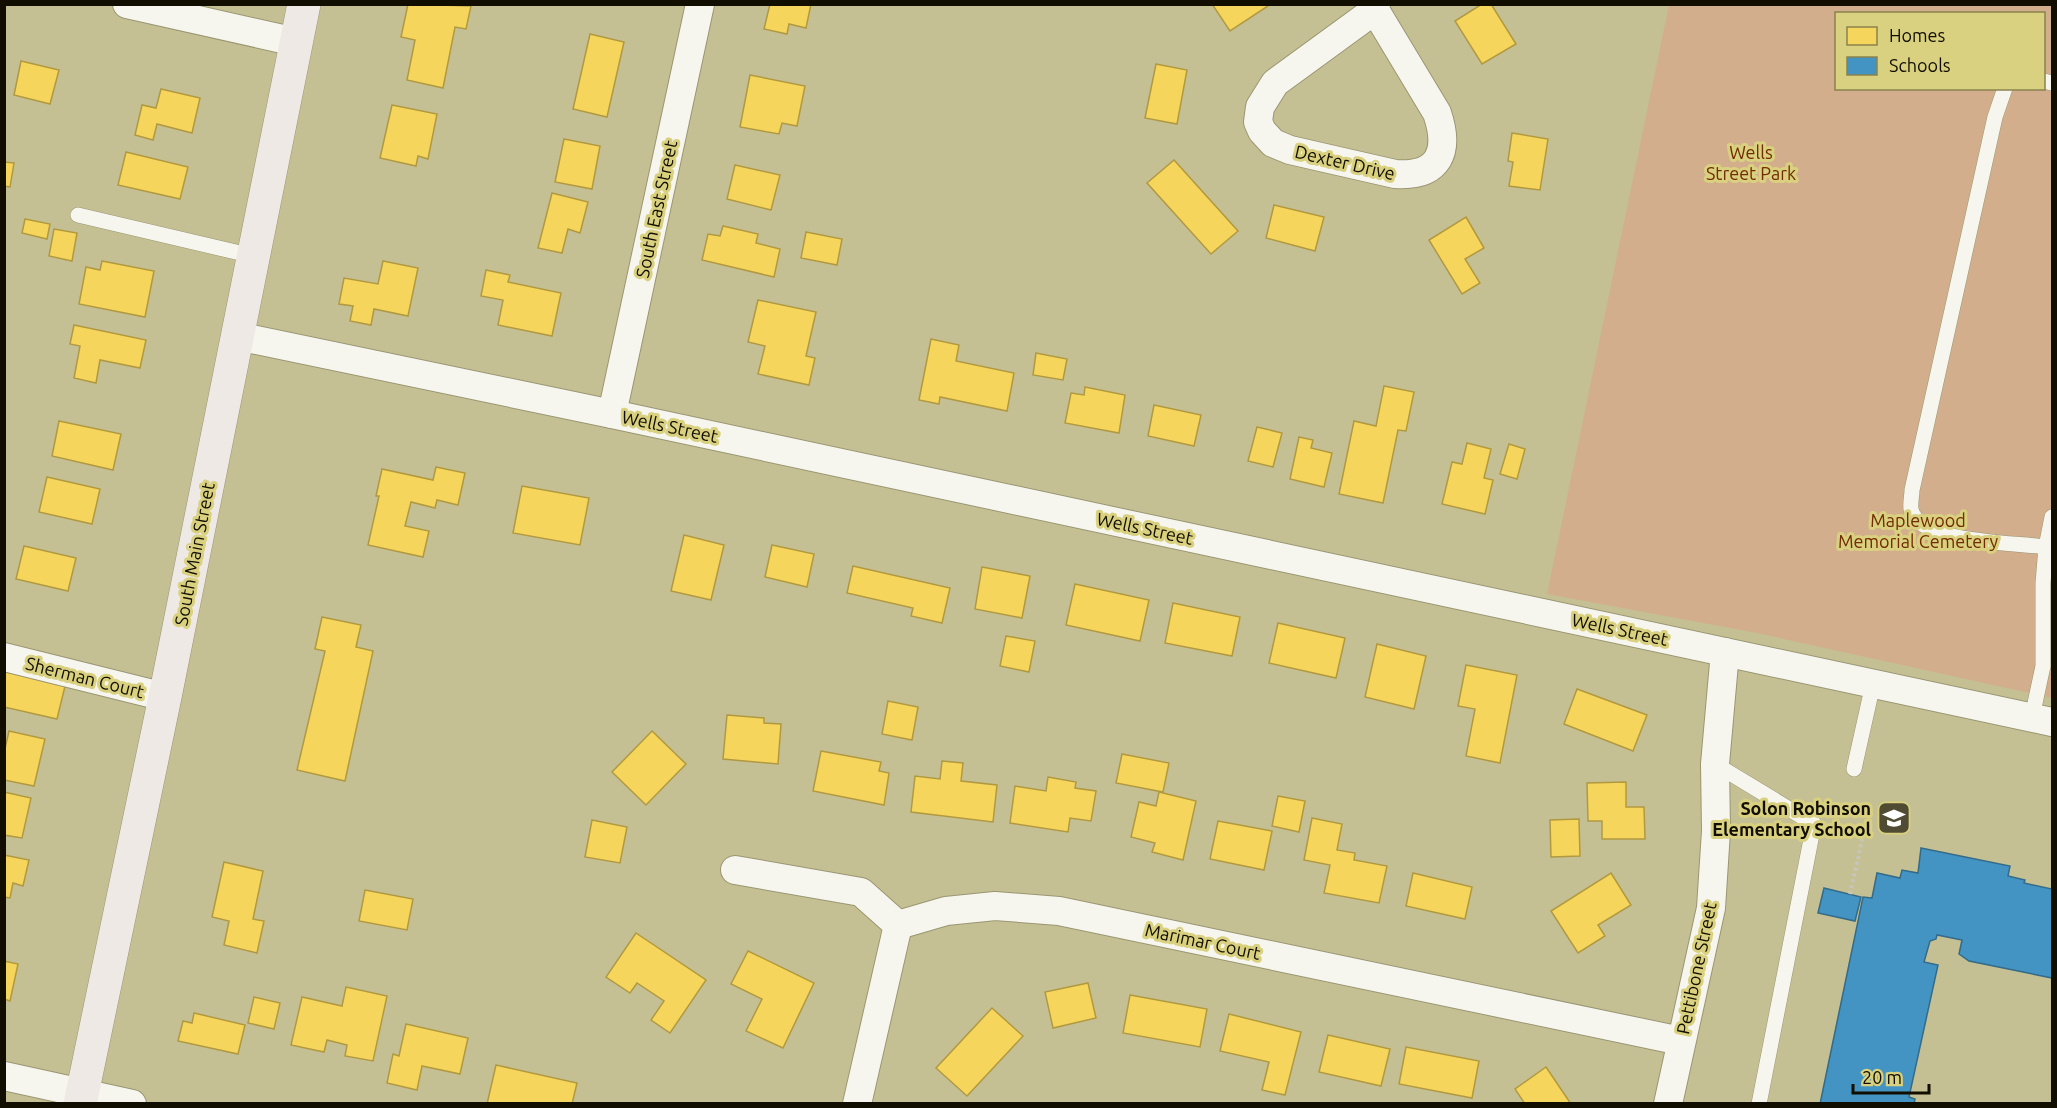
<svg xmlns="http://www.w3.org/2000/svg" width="2057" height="1108" font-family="Ubuntu,sans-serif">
  <rect width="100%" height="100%" fill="#c5c093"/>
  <path fill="#d2ae8c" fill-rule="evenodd" d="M1669,5h383v693l-295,-65 -210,-39zM1836,14h208v74h-208z"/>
  <g fill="#f6d55c" stroke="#b19940" stroke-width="1.5">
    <path d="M408,4l63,2 -5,23 -11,-2 -12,61 -36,-8 8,-40 -14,-3z"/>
    <path d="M770,4h41l-5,24 -17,-4 -2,10 -23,-5z"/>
    <path d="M1212,4h59l-41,27z"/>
    <path d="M1482,4h9l25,40 -34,20 -27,-43z"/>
    <path d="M590,34l34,8 -17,75 -34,-8z"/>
    <path d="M21,61l38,9 -9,34 -36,-9z"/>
    <path d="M1156,64l31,6 -10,54 -32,-6z"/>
    <path d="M750,75l55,11 -8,40 -15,-3 -3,11 -39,-7z"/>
    <path d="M161,89l39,9 -8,35 -35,-9 -4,16 -18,-5 7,-30 14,3z"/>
    <path d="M392,105l45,9 -9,45 -10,-3 -2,10 -36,-8z"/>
    <path d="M1512,133l36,6 -8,51 -31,-4 4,-24 -5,-1z"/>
    <path d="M564,139l36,7 -8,43 -37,-7z"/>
    <path d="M126,152l62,15 -8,32 -62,-14z"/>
    <path d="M1174,160l64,71 -27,23 -64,-71z"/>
    <path d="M4,162l10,1 -4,24 -6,-1z"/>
    <path d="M735,165l45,10 -9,35 -44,-11z"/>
    <path d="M552,193l36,9 -8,31 -12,-4 -6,24 -24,-5z"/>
    <path d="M1274,205l50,12 -9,34 -49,-13z"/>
    <path d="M1466,217l18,31 -19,11 15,24 -18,11 -33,-54z"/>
    <path d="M25,219l25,5 -3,15 -25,-6z"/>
    <path d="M723,226l35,8 -2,9 24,6 -6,28 -72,-17 6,-26 12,2z"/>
    <path d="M54,229l23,4 -5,28 -23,-5z"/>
    <path d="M806,232l36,7 -5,26 -36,-7z"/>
    <path d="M102,261l52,10 -9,46 -66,-13 7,-37 14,3z"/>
    <path d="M383,261l35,7 -10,48 -34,-7 -3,16 -21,-4 3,-15 -14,-2 5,-26 34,6z"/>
    <path d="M486,270l24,5 -2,7 53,11 -9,43 -54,-11 5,-25 -22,-4z"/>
    <path d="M758,300l58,12 -10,44 9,2 -6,27 -51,-11 7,-28 -17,-4z"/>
    <path d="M74,325l72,15 -6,28 -40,-8 -4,23 -22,-5 6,-32 -10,-2z"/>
    <path d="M931,339l28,6 -3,16 58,12 -7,38 -67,-14 -1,7 -20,-4z"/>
    <path d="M1036,353l31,6 -4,21 -30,-5z"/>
    <path d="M1384,386l30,6 -8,39 -8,-1 -15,73 -44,-9 15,-73 22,5z"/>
    <path d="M1085,387l40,8 -6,38 -54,-10 6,-30 13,2z"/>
    <path d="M1154,405l47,10 -7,31 -46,-10z"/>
    <path d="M59,421l62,13 -8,36 -61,-14z"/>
    <path d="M1257,427l25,6 -9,34 -25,-6z"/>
    <path d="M1299,437l14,3 -2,8 21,5 -8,34 -34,-8z"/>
    <path d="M1467,443l24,6 -7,29 9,2 -8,34 -43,-10 10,-42 10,2z"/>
    <path d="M1509,444l16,5 -8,30 -17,-5z"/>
    <path d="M436,467l29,6 -7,32 -21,-5 -2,8 -24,-6 -6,24 24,5 -6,26 -55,-12 11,-49h-3l6,-27 51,11z"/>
    <path d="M47,477l53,12 -8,35 -53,-12z"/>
    <path d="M522,486l67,12 -9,47 -67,-12z"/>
    <path d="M684,535l40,10 -13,55 -40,-9z"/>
    <path d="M772,545l42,9 -7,33 -42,-10z"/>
    <path d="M24,546l52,12 -8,33 -52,-12z"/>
    <path d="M853,566l97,22 -8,35 -31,-7 2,-8 -66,-15z"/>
    <path d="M982,567l48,9 -8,42 -47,-9z"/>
    <path d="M1075,584l74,16 -9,41 -74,-16z"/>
    <path d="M1173,603l67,14 -8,39 -67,-13z"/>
    <path d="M322,617l39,8 -5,22 17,4 -28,130 -48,-11 28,-119 -10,-2z"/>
    <path d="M1278,623l67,15 -9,40 -67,-15z"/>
    <path d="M1006,636l29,5 -6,31 -29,-6z"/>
    <path d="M1377,644l49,12 -12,53 -49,-12z"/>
    <path d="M1466,665l51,10 -17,88 -34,-7 9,-47 -17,-3z"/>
    <path d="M4,668l62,14 -9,37 -53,-12z"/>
    <path d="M1577,689l70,26 -14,36 -69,-27z"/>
    <path d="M888,701l30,6 -6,33 -30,-6z"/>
    <path d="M727,715l37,3v5l17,1 -3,40 -55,-5z"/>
    <path d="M9,731l36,8 -11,47 -30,-6v-27z"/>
    <path d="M652,731l34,33 -40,41 -34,-33z"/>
    <path d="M821,751l60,11 -2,9 10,2 -5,32 -71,-14z"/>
    <path d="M1122,754l47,9 -6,29 -47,-9z"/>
    <path d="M942,761l21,2 -2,18 36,4 -4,37 -82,-10 4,-36 25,3z"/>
    <path d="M1048,777l28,5 -1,6 21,3 -5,30 -21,-3 -2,14 -58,-9 5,-37 31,5z"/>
    <path d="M1626,782v25h18l1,32h-43v-18h-14l-1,-38z"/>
    <path d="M4,792l27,6 -9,40 -18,-3z"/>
    <path d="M1159,792l37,9 -13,59 -31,-8 3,-9 -24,-6 8,-35 17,4z"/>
    <path d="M1278,796l27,5 -6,31 -27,-6z"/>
    <path d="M1312,818l30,6 -5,26 18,3 -1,7 33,6 -8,37 -55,-10 6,-28 -26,-5z"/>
    <path d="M1579,819l1,37 -29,1 -1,-37z"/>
    <path d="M592,820l35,7 -7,36 -35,-6z"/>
    <path d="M1218,821l54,10 -8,39 -54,-11z"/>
    <path d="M4,855l25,5 -6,26 -10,-3 -3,15 -6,-1z"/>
    <path d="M224,862l39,9 -10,48 11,2 -7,32 -33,-8 5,-24 -17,-4z"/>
    <path d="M1413,873l59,14 -7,32 -59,-13z"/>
    <path d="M1611,873l20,32 -33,20 7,11 -27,17 -27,-42z"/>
    <path d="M365,890l48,9 -6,31 -48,-9z"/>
    <path d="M636,933l70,47 -36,53 -19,-13 13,-19 -27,-18 -7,10 -24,-16z"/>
    <path d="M748,951l66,32 -31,65 -37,-17 16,-32 -31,-15z"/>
    <path d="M4,961l14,3 -8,37 -6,-2z"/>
    <path d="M1088,983l8,35 -43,10 -8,-36z"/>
    <path d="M346,987l41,9 -14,65 -28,-5 2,-11 -20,-5 -3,12 -33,-7 11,-48 40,9z"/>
    <path d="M1130,995l77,14 -7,38 -77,-14z"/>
    <path d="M254,997l26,6 -6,26 -26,-6z"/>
    <path d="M992,1008l31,28 -56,60 -31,-28z"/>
    <path d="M194,1013l51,12 -7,29 -60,-13 5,-20 9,2z"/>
    <path d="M1229,1014l72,18 -16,63 -23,-5 7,-28 -49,-11z"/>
    <path d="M406,1024l62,14 -8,36 -38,-8 -5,24 -30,-7 6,-29 6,2z"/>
    <path d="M1328,1035l62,14 -9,37 -62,-14z"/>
    <path d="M1406,1047l73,14 -7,37 -73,-14z"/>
    <path d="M496,1065l81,18 -5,21h-85z"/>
    <path d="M1546,1067l25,37h-46l-10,-15z"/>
  </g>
  <g fill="#4393c3" stroke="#346b88" stroke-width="1.5">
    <path d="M1921,848l89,18 -2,10 17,4 -1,3 28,6v89l-83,-17 -10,-7 3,-14 -25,-5 -1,4 -6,2 -6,21 14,3 -29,132 6,2 -1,5h-94l43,-207 9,1 5,-25 23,5 2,-8 16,3z"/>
    <path d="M1824,888l37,9 -6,24 -37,-8z"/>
  </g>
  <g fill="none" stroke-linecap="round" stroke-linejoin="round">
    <g stroke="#9a9672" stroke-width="16">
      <g id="lane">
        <path d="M2044,81l8,2"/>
        <path d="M2005,88l-10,29 -83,373c0,6 -2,13 -1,19 7,36 112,33 141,39"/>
        <path d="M78,215l175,41"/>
        <path d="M2032,717l11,-51v-83l3,-36 6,-30"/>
        <path d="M1715,764l99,60 -55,280"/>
        <path d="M1854,769l19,-85"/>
      </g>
    </g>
    <g stroke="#9a9672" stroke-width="30">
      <g id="street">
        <path d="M127,4l169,38"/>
        <path d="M1375,10l62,103c13,38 3,64 -42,61l-105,-24 -17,-7 -11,-12 -4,-9 2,-15 15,-24 100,-73 1,-6"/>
        <path d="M237,336l375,78 1440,308"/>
        <path d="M612,414l88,-410"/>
        <path d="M4,657l161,40"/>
        <path d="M735,870l126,22 37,33"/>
        <path d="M898,925l48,-14 49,-5 64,5 622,130"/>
        <path d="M4,1076l128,28"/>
        <path d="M857,1104l41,-179"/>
        <path d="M1668,1104l43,-196 5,-77 -1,-67 10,-112"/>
      </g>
    </g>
    <g stroke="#9a9672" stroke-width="34">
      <path id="secondary" d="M80,1104l85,-407 139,-693"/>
    </g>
    <path stroke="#c7c5b8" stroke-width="4" stroke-dasharray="3 3" stroke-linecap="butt" d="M1850,894l18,-80"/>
    <use href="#lane" stroke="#f6f6ef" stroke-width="15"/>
    <use href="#street" stroke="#f6f6ef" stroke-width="28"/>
    <use href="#secondary" stroke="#eee9e5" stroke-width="33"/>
  </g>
  <defs>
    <g id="school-square" transform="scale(1.725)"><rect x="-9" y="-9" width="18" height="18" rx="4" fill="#504c33" stroke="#d9d17f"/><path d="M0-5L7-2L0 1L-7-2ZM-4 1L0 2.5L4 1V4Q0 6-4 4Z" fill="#fff"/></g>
  </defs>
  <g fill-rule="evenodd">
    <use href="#school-square" x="1894" y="818"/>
  </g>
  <g text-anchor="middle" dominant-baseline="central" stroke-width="6" stroke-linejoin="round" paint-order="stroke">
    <g font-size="18" fill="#722b03" stroke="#d9d17f">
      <text x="1751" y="152">Wells<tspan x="1751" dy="21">Street Park</tspan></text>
      <text x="1918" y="520">Maplewood<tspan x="1918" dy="21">Memorial Cemetery</tspan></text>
    </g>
    <g font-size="18" fill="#110e00" stroke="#d9d17f">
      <text transform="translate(1345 162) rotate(13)">Dexter Drive</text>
      <text transform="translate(656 209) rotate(-78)">South East Street</text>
      <text transform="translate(670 426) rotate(12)">Wells Street</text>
      <text transform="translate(1145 528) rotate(12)">Wells Street</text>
      <text transform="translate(194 554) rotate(-79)">South Main Street</text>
      <text transform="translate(1620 629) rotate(12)">Wells Street</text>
      <text transform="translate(85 677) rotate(14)">Sherman Court</text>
      <text transform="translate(1203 941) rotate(12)">Marimar Court</text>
      <text transform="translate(1696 968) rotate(-78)">Pettibone Street</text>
    </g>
    <g font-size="18" font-weight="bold" fill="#110e00" stroke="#d9d17f" text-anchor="end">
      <text x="1871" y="808">Solon Robinson<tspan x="1871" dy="21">Elementary School</tspan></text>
    </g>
  </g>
  <rect width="2057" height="1108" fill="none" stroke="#110e00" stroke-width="12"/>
  <rect x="1835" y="12" width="210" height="78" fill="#d9d17f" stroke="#89834c" stroke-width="1.5"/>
  <rect x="1847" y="27" width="30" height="18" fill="#f6d55c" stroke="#89834c" stroke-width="1.5"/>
  <text x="1889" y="42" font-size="18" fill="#110e00">Homes</text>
  <rect x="1847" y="57" width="30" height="18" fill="#4393c3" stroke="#89834c" stroke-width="1.5"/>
  <text x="1889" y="72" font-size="18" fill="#110e00">Schools</text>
  <path d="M1853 1084v9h76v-9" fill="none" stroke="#110e00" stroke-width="3"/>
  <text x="1862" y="1084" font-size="18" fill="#110e00" stroke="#d9d17f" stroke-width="4.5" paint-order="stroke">20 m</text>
</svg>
